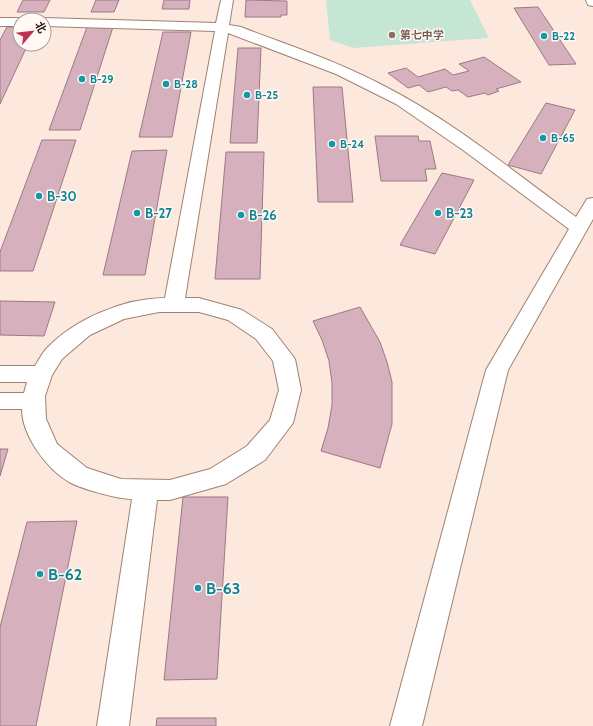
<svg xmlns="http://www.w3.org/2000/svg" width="593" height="726" font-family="Cabin,'Noto Sans SC',sans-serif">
  <rect width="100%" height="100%" fill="#fce8dd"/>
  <path fill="#c6e6d5" d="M326,0h144l19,38 -136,10 -23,-8z"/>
  <g fill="#d7b0bd" stroke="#9b7a85">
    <path d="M23,0h27l-6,12h-27z"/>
    <path d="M96,0h23l-5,12h-23z"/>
    <path d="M164,0h26l-1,9h-27z"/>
    <path d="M246,0l41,1v14h-6v2h-36z"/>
    <path d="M538,7l38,57 -27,1 -35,-57z"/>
    <path d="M7,27h13v17h8l-28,60v-64z"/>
    <path d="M87,27h26l-33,103h-31z"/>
    <path d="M163,32h28l-19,105h-33z"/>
    <path d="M238,48h23l-4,95h-27z"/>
    <path d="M484,57l37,25 -25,7 3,2 -11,4 -3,-2 -17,4 -10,-7 -6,1 -6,-4 -18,5 -9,-7 -11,3 -20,-15 18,-5 12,9 27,-8 8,6 16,-4 -10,-7z"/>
    <path d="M313,87h29l11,115h-35z"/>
    <path d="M546,103l29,7 -34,64 -33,-9z"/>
    <path d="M375,136h43l1,5h11l6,28h-11l2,12h-46z"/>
    <path d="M42,140h34l-43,131h-33v-19z"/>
    <path d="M167,150l-22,125h-42l29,-124z"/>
    <path d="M226,152h38l-4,127h-45z"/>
    <path d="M442,173l32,7 -39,74 -35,-9z"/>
    <path d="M0,301l55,1 -11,34 -44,-1z"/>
    <path d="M360,307l20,35 7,20 5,20v42l-12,44 -59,-17 7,-23 4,-23v-22l-3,-22 -7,-21 -9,-19z"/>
    <path d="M0,449h8l-8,27z"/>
    <path d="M183,497h45l-11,182 -53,1z"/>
    <path d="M77,521l-41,205h-36v-99l27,-105z"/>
    <path d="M157,718h59v8h-60z"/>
  </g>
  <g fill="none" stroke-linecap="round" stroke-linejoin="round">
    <g stroke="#9f8271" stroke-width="2">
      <g id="street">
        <path d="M221,0h12l-4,25 12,2c49,19 99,35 145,60 68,35 128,85 190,130l11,-18 6,-1v21l-85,151 -86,356h-32l96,-356 83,-141 -106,-79 -67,-46 -60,-30 -108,-41 -43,265h14l43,12 30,19 23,30 6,31 -8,33 -28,37 -39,24 -56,16h-13l-28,226h-32l35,-227c-15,0 -50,-10 -63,-17 -22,-13 -47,-46 -47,-73h-22v-16h24l3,-11h-27v-16h35c4,-6 7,-13 12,-18 28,-29 77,-50 118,-50l50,-267 -171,-5v-6h-5l5,-2 172,5zM159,312h40l29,8 28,19 17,22 6,29 -9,30 -23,26 -37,23 -40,11 -49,-1 -34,-11 -30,-24 -11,-25 -1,-23 7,-21 10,-16 28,-24 34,-16z"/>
        <path d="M586,0h7v6l-5,-1z"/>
        <path d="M0,18h20l5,2h-5v6h-20z"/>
      </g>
    </g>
    <use href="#street" fill="#fff" fill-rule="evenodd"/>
  </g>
  <circle fill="#8d6e63" stroke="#fff8f5" stroke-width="1.5" cx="392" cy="35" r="4"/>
  <g fill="#0f9aa8" stroke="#fff8f5" stroke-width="1.5">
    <circle cx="544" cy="36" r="4"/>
    <circle cx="82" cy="79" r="4"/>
    <circle cx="166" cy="84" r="4"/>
    <circle cx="247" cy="95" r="4"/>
    <circle cx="543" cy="138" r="4"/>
    <circle cx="332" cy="144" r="4"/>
    <circle cx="39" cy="196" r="4"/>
    <circle cx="137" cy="213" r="4"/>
    <circle cx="438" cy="213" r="4"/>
    <circle cx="241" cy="215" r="4"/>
    <circle cx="40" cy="574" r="4"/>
    <circle cx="198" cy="588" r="4"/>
  </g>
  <g text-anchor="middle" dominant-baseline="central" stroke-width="3" stroke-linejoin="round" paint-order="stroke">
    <g font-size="11" font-weight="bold" fill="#785e54" stroke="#fff8f5" text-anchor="start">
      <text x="400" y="35">第七中学</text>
    </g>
    <g font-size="11" font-weight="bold" fill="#0d838f" stroke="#fff8f5" text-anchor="start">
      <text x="552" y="36">B-22</text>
      <text x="90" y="79">B-29</text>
      <text x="174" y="84">B-28</text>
      <text x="255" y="95">B-25</text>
      <text x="551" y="138">B-65</text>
      <text x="340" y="144">B-24</text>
    </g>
    <g font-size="13" font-weight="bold" fill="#0d838f" stroke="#fff8f5" text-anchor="start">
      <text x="47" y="196">B-30</text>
      <text x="145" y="213">B-27</text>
      <text x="446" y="213">B-23</text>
      <text x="249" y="215">B-26</text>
    </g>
    <g font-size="16" font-weight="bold" fill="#0d838f" stroke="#fff8f5" text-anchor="start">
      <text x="48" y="574">B-62</text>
      <text x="206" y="588">B-63</text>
    </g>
  </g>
  <g transform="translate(32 32) rotate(62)"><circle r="19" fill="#fff8f5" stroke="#a79f9a"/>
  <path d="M0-3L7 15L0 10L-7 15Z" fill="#c03052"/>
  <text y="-6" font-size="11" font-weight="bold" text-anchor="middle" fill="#241912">北</text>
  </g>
</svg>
